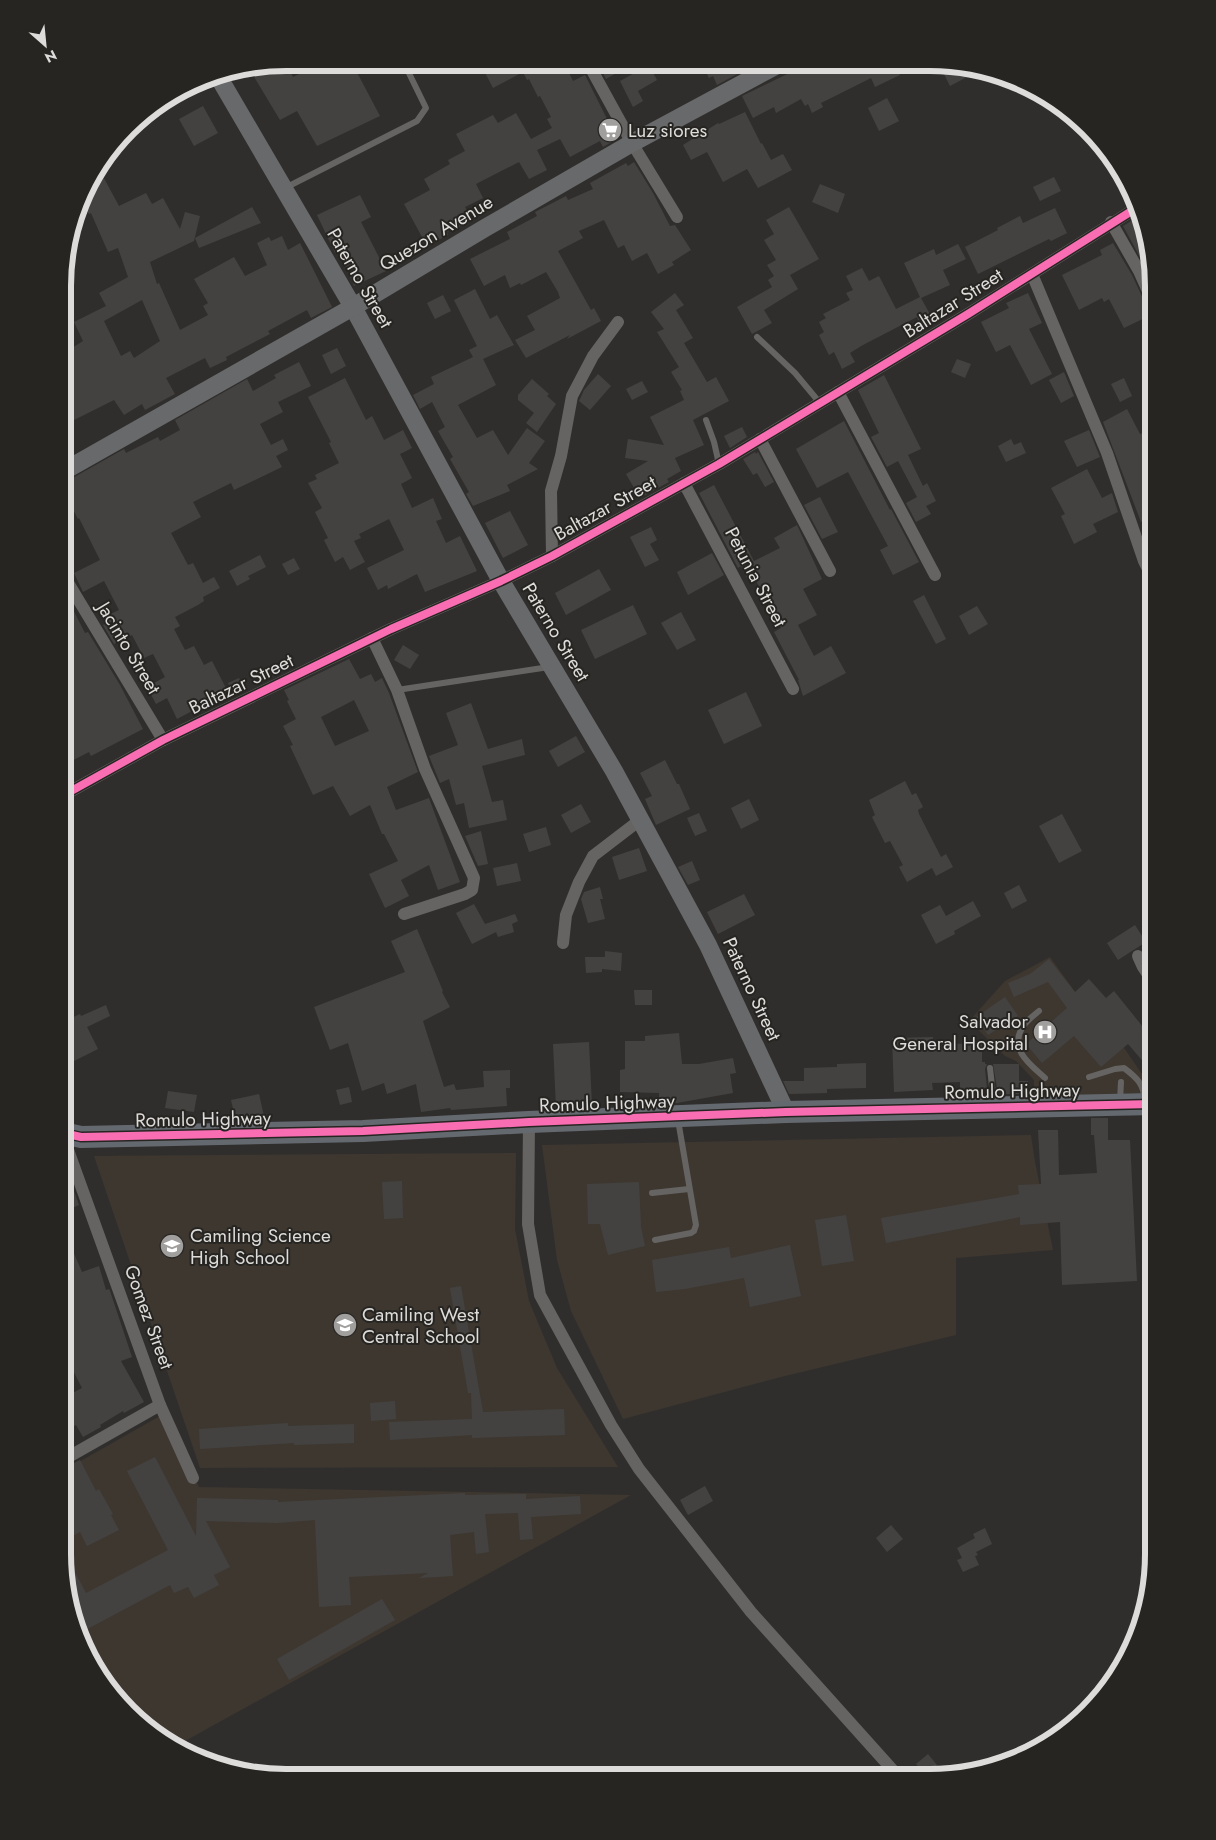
<svg xmlns="http://www.w3.org/2000/svg" width="1216" height="1840" font-family="Jost,sans-serif">
  <rect width="100%" height="100%" fill="#302e2c"/>
  <g fill="#3d3730">
    <path d="M1050,957l26,36 44,49 33,48v5l-119,4v-19l-18,-19 -11,-5 -36,-35 36,-40z"/>
    <path d="M1031,1135l4,27 18,88 -97,8v77l-175,42 -158,42 -52,-108 -14,-51 -15,-115z"/>
    <path d="M516,1153l-1,76 14,72 28,67 61,99 -418,1 -106,-312z"/>
    <path d="M167,1412l32,75 432,8 -455,251 -26,-15 -41,-41 -29,-50 -17,-86v-83z"/>
  </g>
  <g fill="#444240" fill-rule="evenodd">
    <path d="M286,62l7,15 28,-14h31l28,53 -63,30 -20,-35 -17,9 -30,-50z"/>
    <path d="M480,63h84l9,18 12,-6 32,64 -14,8 -3,-6 -30,16 -10,-18 -23,11 10,20 -18,9 -10,-17 -43,22 7,14 -18,9 7,14 -25,11 1,3 -21,11 -23,-42 26,-14 -6,-11 26,-15 -2,-4 17,-9 -9,-17 37,-19 5,8 18,-10 15,26 21,-11 -5,-9 4,-2 -11,-21 -2,1 -9,-18 -2,1 -4,-8 -30,16z"/>
    <path d="M607,63h7l18,1 -26,15 -6,-12z"/>
    <path d="M702,64h49l1,2 -35,19 -4,-9 -4,2z"/>
    <path d="M828,64h67l5,11 -25,12 -4,-9 -50,25 2,4 -11,6 -4,-9 -3,2 -4,-7 -25,14 -2,-6 -21,11 -11,-22 64,-31 4,8z"/>
    <path d="M942,64l22,2 5,10 -19,10 -8,-16 2,-1z"/>
    <path d="M649,65l8,15 -19,11 5,10 -10,6 -13,-26z"/>
    <path d="M887,98l12,23 -20,10 -11,-23z"/>
    <path d="M203,106l15,27 -24,13 -15,-27z"/>
    <path d="M745,112l16,32 1,-1 9,17 12,-6 9,16 -34,18 -11,-19 -24,13 -16,-30 -16,8 -8,-15 35,-22 1,1z"/>
    <path d="M634,162l19,31 17,33 5,-1 16,25 -19,12 2,3 -16,9 -11,-21 -15,8 -8,-16 -6,3 -14,-28 -25,11 4,7 -25,13 33,59 3,-2 7,13 -34,18 3,-4 -44,23 -11,-18 20,-10 -8,-14 33,-18 -2,-6 -12,-20 -25,13 -1,-2 -10,5 -5,-13 -21,11 -14,-27 40,-20 -3,-7 30,-16 -2,-4 31,-16 2,4 25,-11 -3,-6 36,-20 2,3z"/>
    <path d="M99,169l20,37 27,-13 6,11 11,-6 17,31 5,-17 15,4 -6,25 -44,21 7,22 2,-1 21,47 28,-15 -5,-9 5,-3 -14,-24 40,-22 11,19 22,-11 -10,-22 12,-6 2,4 11,-5 6,14 12,-7 32,64 -21,11 -4,-8 -39,21 2,3 -44,23 1,3 -17,8 -5,-10 -39,20 9,16 -30,16 -3,-6 -18,11 -10,-15 -46,23 -4,-7v-63l19,-12 -9,-19 32,-16 -7,-13 29,-16 -10,-29 -10,4 -17,-39 -2,1 -7,-13 1,-5 13,-7 -5,-9zM142,300l18,41 -26,17 -4,-7 -9,5 -17,-35z"/>
    <path d="M1054,177l7,14 -21,10 -7,-14z"/>
    <path d="M820,184l25,10 -7,19 -26,-11z"/>
    <path d="M360,195l11,22 -10,5 25,49 -32,15 -15,-35 -4,2 -18,-38z"/>
    <path d="M252,207l9,16 -62,25 -4,-10z"/>
    <path d="M789,207l30,52 -29,16 8,14 -34,21 8,13 -20,11 -15,-27 35,-20 -4,-7 6,-4 -7,-11 9,-5 -12,-20 10,-6 -8,-14z"/>
    <path d="M1055,208l12,25 -16,8 -2,-2 -71,35 -13,-27 33,-17 -1,-2 23,-12 3,7z"/>
    <path d="M1139,216l3,12 11,53 -30,-55z"/>
    <path d="M1113,243l19,32 14,30 3,4 4,1v4l-29,14 -15,-29 -5,3 -2,-4 -23,12 -17,-35 40,-20 -2,-5z"/>
    <path d="M958,244l8,15 -23,11 7,15 -29,13 10,18 -12,6 -2,-5 -54,28 -13,8 5,9 -13,7 -8,-17 -5,3 -10,-20 5,-3 -5,-10 7,-4 -3,-4 27,-14 -4,-7 7,-3 -7,-14 16,-8 7,13 10,-5 17,33 24,-12 -16,-34 30,-14 2,6z"/>
    <path d="M475,289l15,30 7,-4 17,30 -31,14 13,26 -38,20 19,33 16,-8 15,25 19,-27 18,13 -16,22 9,6 -31,16 3,6 -37,15 -7,-12 3,-2 -19,-33 3,-2 -15,-26 7,-4 -13,-25 -12,7 -7,-14 21,-11 -3,-7 42,-20 -4,-7 8,-4 -23,-46z"/>
    <path d="M675,293l9,12 -8,5 17,28 -9,5 23,39 9,-5 13,24 -36,19 11,25 -29,13 6,13 -14,8 2,3 -29,16 -14,-24 22,-13 -23,-3 3,-19 36,6 -14,-28 34,-17 -4,-9 2,-1 -11,-18 8,-5 -22,-35 7,-3 -13,-17z"/>
    <path d="M1028,293l14,30 -13,6 23,45 -21,11 -21,-40 -14,7 -15,-30 28,-14 -3,-5z"/>
    <path d="M443,295l8,16 -16,8 -8,-16z"/>
    <path d="M337,348l9,18 -15,8 -9,-19z"/>
    <path d="M957,359l14,5 -6,14 -14,-6z"/>
    <path d="M299,362l12,24 -33,16 5,10 -23,12 11,21 12,-6 5,11 -12,6 6,11 -48,23 -3,-7 -38,19 8,15 -30,16 17,32 5,-2 10,20 11,-6 6,11 -17,9 1,4 -6,4 -23,12 5,9 -6,3 11,21 9,-4 10,19 8,-4 16,31 -51,27 -10,-21 -11,6 -9,-17 18,-10 -12,-23 -9,4 -12,-23 -18,9 -11,-19 4,-2 -3,-6 15,-7 -15,-29 -21,11 -9,-19 26,-13 -21,-42 -1,1 -8,-15 -6,2v-24l5,-2 55,-31 2,4 32,-16 2,4 20,-11 -5,-10 72,-41 6,12 23,-13 -2,-3z"/>
    <path d="M1064,372l10,24 -13,7 -12,-23z"/>
    <path d="M598,374l13,12 -21,24 -11,-9 1,-2 4,-9z"/>
    <path d="M884,375l37,74 -13,6 15,31 4,-3 9,18 -10,5 5,8 -15,8 -10,-19 11,-6 -19,-36 -11,6 -16,-30 8,-4 -21,-43z"/>
    <path d="M345,378l21,42 6,-4 12,24 19,-10 9,18 -12,6 12,24 -11,6 11,24 21,-10 9,21 -6,2 10,22 14,-7 17,35 -52,21 -8,-18 -29,15 -1,-4 -9,5 -11,-22 37,-18 -15,-31 -30,15 2,4 -7,3 11,21 -15,8 -7,-13 -8,5 -11,-22 4,-2 -13,-26 7,-4 -14,-25 9,-4 -2,-4 24,-12 -10,-20 2,-1 -23,-45z"/>
    <path d="M1124,378l8,18 -12,6 -9,-18z"/>
    <path d="M532,379l17,15 -2,2 9,8 -19,28 -11,-9 8,-10 -16,-13v-5z"/>
    <path d="M642,381l6,11 -16,8 -6,-11z"/>
    <path d="M1127,409l13,25 3,-1 10,21v61l-12,7 -38,-100z"/>
    <path d="M844,421l46,89 1,-1 28,53 -26,13 -13,-25 8,-4 -40,-74 -31,16 -21,-39z"/>
    <path d="M742,427l5,10 -17,11 -6,-12z"/>
    <path d="M1089,430l11,27 -23,10 -13,-26z"/>
    <path d="M1011,439l3,6 7,-3 5,11 -20,9 -8,-16z"/>
    <path d="M755,452l1,2 2,-2 16,30 -9,5 -8,-14 -4,2 -10,-16z"/>
    <path d="M1087,469l15,29 10,-5 6,19 -25,12 4,8 -23,12 -13,-28 4,-2 -14,-26z"/>
    <path d="M714,485l40,76 26,-13 -6,-10 23,-13 25,54 -19,10 14,26 -19,10 16,31 17,-10 15,27 -43,23 -5,-16h1l-25,-48 7,-4 -27,-51 -6,3 -7,-14 -3,2 -39,-75z"/>
    <path d="M820,497l18,35 -16,7 -18,-34z"/>
    <path d="M510,511l18,34 -25,13 -18,-35z"/>
    <path d="M651,527l6,13 -7,4 9,16 -14,7 -15,-30z"/>
    <path d="M712,553l12,22 -36,20 -11,-23z"/>
    <path d="M260,555l6,12 -18,9 2,3 -13,7 -8,-15z"/>
    <path d="M294,558l6,11 -12,6 -6,-11z"/>
    <path d="M599,569l12,21 -45,25 -11,-22z"/>
    <path d="M64,592l21,41 3,-1 32,53 23,44 -52,27 -2,-4 -25,13v-24l3,-2 -3,-6v-9l8,-4 -2,-4 3,-1 -9,-18z"/>
    <path d="M924,595l22,44 -10,5 -23,-43z"/>
    <path d="M633,605l14,29 -52,25 -14,-29z"/>
    <path d="M977,606l11,18 -19,11 -10,-19z"/>
    <path d="M681,612l15,28 -19,10 -16,-27z"/>
    <path d="M403,645l16,10 -9,14 -16,-9z"/>
    <path d="M349,659l11,20 11,-5 4,8 7,-4 7,15 29,79 -31,15 9,23 33,-12 31,84 -22,8 -9,-25 -28,15 8,16 -24,12 -16,-34 29,-13 -14,-27h-2l-12,-29 -20,11 -17,-30 -20,9 -23,-49 3,-1 -10,-19 13,-7 -9,-18 2,-1 -5,-10zM354,700l15,31 -34,15 -14,-29z"/>
    <path d="M239,678l5,11 -11,5 -5,-11z"/>
    <path d="M746,692l16,34 -38,18 -16,-34z"/>
    <path d="M471,703l17,46 34,-10 3,16 -43,11 10,36 11,-2 4,20 -38,8 -5,-25 -8,2 -7,-26 -9,4 -11,-27 29,-11 -12,-32z"/>
    <path d="M576,736l9,16 -27,15 -9,-16z"/>
    <path d="M665,760l12,24h2l11,25 -34,16 -11,-26 7,-3 -12,-23z"/>
    <path d="M905,781l7,14 4,-2 7,14 -5,3 1,4 22,43 5,-3 7,13 -17,9 -4,-8 -25,14 -8,-15 4,-2 -13,-24 -5,2 -13,-26 3,-2 -6,-15z"/>
    <path d="M749,799l10,21 -18,9 -10,-21z"/>
    <path d="M581,804l10,18 -20,11 -10,-18z"/>
    <path d="M699,813l8,18 -12,5 -8,-18z"/>
    <path d="M1062,814l20,37 -23,12 -20,-37z"/>
    <path d="M546,827l5,18 -22,7 -6,-18z"/>
    <path d="M481,831l7,33 -10,2 -13,-30z"/>
    <path d="M639,848l8,23 -28,9 -7,-23z"/>
    <path d="M692,861l8,19 -12,5 -10,-18z"/>
    <path d="M517,863l4,18 -24,5 -4,-18z"/>
    <path d="M1019,885l8,16 -15,8 -8,-16z"/>
    <path d="M600,887l3,12h-3l5,20 -17,4 -7,-24 3,-7z"/>
    <path d="M744,894l11,21 -37,19 -11,-22z"/>
    <path d="M973,901l8,15 -27,15 1,3 -19,10 -15,-29 19,-10 6,11z"/>
    <path d="M474,904l11,20 30,-10 3,7 -6,3 2,8 -16,5 -2,-5 -24,12 -16,-31z"/>
    <path d="M1135,925l11,17 -28,18 -11,-17z"/>
    <path d="M417,929l26,62 -1,1 8,15 -27,14 21,66 10,-3 2,6 28,-3 -1,-16 27,-1v18h-4l1,18 -56,4 -1,-2 -29,4 -5,-28 -29,10 -3,-11 -22,8 -14,-48 -18,7 -16,-43 91,-35 -14,-31z"/>
    <path d="M605,951l17,2 -1,18 -19,-2v3l-16,1 -1,-16h20z"/>
    <path d="M1049,959l26,33 14,-13 17,19 8,-7 29,36 2,-2 8,10v38l-25,-29 -27,23 -27,-31 -32,27 -16,-19 41,-36 -19,-26 -34,15 -6,-14 22,-9z"/>
    <path d="M634,990h18v15h-17z"/>
    <path d="M1005,997l13,19 -30,19 -12,-18z"/>
    <path d="M106,1005l4,11 -23,11 11,22 -30,15 -5,-10v-32l17,-8 1,2z"/>
    <path d="M679,1033l3,31h17l34,-6 3,15 -6,1 3,19 -56,10 -18,1v-11l-39,-1v-22l5,-1v-28h20v-5z"/>
    <path d="M933,1037v5l20,-1v3l29,-1v19h3v2h2l-2,5 2,19 -27,1v-7l-28,1 1,7 -39,2 -2,-54z"/>
    <path d="M589,1042l3,64 -36,2 -3,-64z"/>
    <path d="M866,1063v25l-39,1v4l-38,1 -6,-13h21v-13l33,-1v-3z"/>
    <path d="M993,1064h26v17h9v13h-27v-6h-4z"/>
    <path d="M349,1087l3,15 -12,3 -4,-15z"/>
    <path d="M168,1091l29,4 -3,17 -29,-4z"/>
    <path d="M259,1094l5,22 -28,5 -5,-21z"/>
    <path d="M1091,1118h17v22h22l7,141 -75,4 -2,-63 -40,3v-8l-134,26 -5,-25 138,-24 -1,-9 23,-1 -3,-54h20l1,45 38,-2 -3,-38h-3z"/>
    <path d="M402,1181l1,37 -19,1 -2,-37z"/>
    <path d="M639,1182l2,45 4,19 -37,9 -8,-31h-12l-1,-40z"/>
    <path d="M74,1191l5,14 -11,5 -1,-3 -4,2v-13z"/>
    <path d="M846,1215l8,46 -32,5 -7,-46z"/>
    <path d="M63,1228l19,44 17,-6 7,24 3,-1 1,2 22,66 -11,4 23,41 -20,11 -1,-2 -23,14 1,2 -18,10 -7,-12 -13,7v-34l19,-10 -19,-37z"/>
    <path d="M790,1245l11,51 -51,11 -6,-29 -59,11 -29,3 -4,-32 77,-13 2,11z"/>
    <path d="M461,1286l22,126 81,-3 1,26 -93,3v-3l-82,5 -1,-18 83,-3 -1,-26h-3l-18,-105z"/>
    <path d="M395,1401l1,18 -25,2 -1,-18z"/>
    <path d="M288,1423v3l66,-2v19l-60,2v-2l-94,6 -1,-20z"/>
    <path d="M155,1457l41,79 1,-38 81,2v2l187,-9v2l61,-1v5l54,-3 1,18 -50,3 2,22 -13,1 -2,-27 -33,1 4,38 -13,2 -2,-22 -24,3 3,41 -34,2 9,-5 -79,4 2,28 -32,2 -4,-87 -38,3 -71,-2 24,46 -16,8 5,10 -25,13 -6,-11 -14,6 -4,-8 -92,49 -15,-78 3,-1 20,38 82,-43 -41,-79z"/>
    <path d="M80,1460l16,31 3,-2 14,25 -2,1 8,15 -32,16 -7,-14 -17,9v-33l9,-5 -6,-11 8,-4 -10,-20z"/>
    <path d="M705,1486l8,15 -25,14 -8,-15z"/>
    <path d="M891,1525l12,14 -16,13 -11,-14z"/>
    <path d="M985,1528l7,16 -16,8 2,3 -3,1 4,9 -16,7 -6,-12 5,-2 -5,-10 18,-10 -2,-4z"/>
    <path d="M382,1599l13,21 -106,60 -12,-21z"/>
    <path d="M928,1754l9,11 -12,9 -9,-10z"/>
  </g>
  <g fill="none" stroke-linecap="round" stroke-linejoin="round">
    <g stroke="#666462" stroke-width="6">
      <path d="M285,188l132,-67 9,-13 -22,-45"/>
      <path d="M757,337l38,36 25,30"/>
      <path d="M706,420l8,22 5,22"/>
      <path d="M397,690l152,-23"/>
      <path d="M1039,1011c-6,5 -14,11 -17,17 -13,22 9,37 23,50"/>
      <path d="M990,1068l4,36"/>
      <path d="M1089,1077l26,-8 9,-1c12,9 21,17 20,32"/>
      <path d="M1120,1101l1,-19"/>
      <path d="M652,1193l37,-4"/>
      <path d="M655,1240l36,-7 3,-2 2,-6 -18,-105"/>
    </g>
    <g stroke="#666462" stroke-width="12">
      <path d="M588,63l44,80 45,74"/>
      <path d="M1111,222l28,49 14,31"/>
      <path d="M1032,274l75,179 37,108 9,18"/>
      <path d="M838,392l97,183"/>
      <path d="M760,439l70,132"/>
      <path d="M684,483l109,206"/>
      <path d="M552,556l-1,-65 10,-35 11,-60 21,-40 25,-34"/>
      <path d="M64,576l99,164"/>
      <path d="M372,638l25,52 28,79 49,109 -2,12 -7,4 -61,20"/>
      <path d="M64,795l99,-55 228,-111 110,-48 51,-25 167,-92 249,-150 170,-107"/>
      <path d="M563,943l3,-28 13,-33 14,-26 47,-36"/>
      <path d="M1138,956l5,11 10,15"/>
      <path d="M529,1122l-1,102 12,71 71,130 28,44 112,143 148,165"/>
      <path d="M160,1405l33,73"/>
      <path d="M63,1460l97,-55 -97,-269"/>
    </g>
    <g stroke="#67696a" stroke-width="18">
      <path d="M218,76l135,231 148,274 113,190 94,174 78,167"/>
      <path d="M64,471l289,-164 132,-79 147,-85 147,-79"/>
    </g>
    <path stroke="#64696f" stroke-width="22" d="M63,1133l18,4 282,-6 166,-9 257,-10 367,-8"/>
    <g stroke="#272522" stroke-width="11">
      <g id="cycleway">
        <path d="M64,795l99,-55 228,-111 110,-48 51,-25 167,-92 249,-150 170,-107"/>
        <path d="M63,1133l18,4 282,-6 166,-9 257,-10 367,-8"/>
      </g>
    </g>
    <use href="#cycleway" stroke="#f96db3" stroke-width="8"/>
  </g>
  <defs>
    <g id="supermarket-disc" transform="scale(1.25)"><circle r="9.5" fill="#a19f9d" stroke="#272522"/><path d="M-6-5.5h2.5l.6 2H6L4.5 2H-2.5L-4.4-4H-6ZM-1.5 3.2a1.3 1.3 0 1 0 .1 0ZM3 3.2a1.3 1.3 0 1 0 .1 0Z" fill="#fff"/></g>
    <g id="hospital-disc" transform="scale(1.25)"><circle r="9.5" fill="#a19f9d" stroke="#272522"/><path d="M-5-5h3v3.5h4V-5h3V5h-3V1.5h-4V5h-3Z" fill="#fff"/></g>
    <g id="school-disc" transform="scale(1.25)"><circle r="9.5" fill="#a19f9d" stroke="#272522"/><path d="M0-5L7-2L0 1L-7-2ZM-4 1L0 2.5L4 1V4Q0 6-4 4Z" fill="#fff"/></g>
  </defs>
  <g fill-rule="evenodd">
    <use href="#supermarket-disc" x="610" y="130"/>
    <use href="#hospital-disc" x="1045" y="1032"/>
    <use href="#school-disc" x="172" y="1246"/>
    <use href="#school-disc" x="345" y="1325"/>
  </g>
  <g text-anchor="middle" dominant-baseline="central" stroke-width="4" stroke-linejoin="round" paint-order="stroke">
    <g font-size="19" fill="#dedcda" stroke="#272522" text-anchor="start">
      <text x="628" y="130">Luz siores</text>
      <text x="1028" y="1021" text-anchor="end">Salvador<tspan x="1028" dy="22">General Hospital</tspan></text>
      <text x="190" y="1235">Camiling Science<tspan x="190" dy="22">High School</tspan></text>
      <text x="362" y="1314">Camiling West<tspan x="362" dy="22">Central School</tspan></text>
    </g>
    <g font-size="19" fill="#dedcda" stroke="#272522">
      <text transform="translate(436 233) rotate(-31)">Quezon Avenue</text>
      <text transform="translate(360 278) rotate(60)">Paterno Street</text>
      <text transform="translate(953 303) rotate(-32)">Baltazar Street</text>
      <text transform="translate(605 508) rotate(-29)">Baltazar Street</text>
      <text transform="translate(756 577) rotate(62)">Petunia Street</text>
      <text transform="translate(556 632) rotate(59)">Paterno Street</text>
      <text transform="translate(129 648) rotate(59)">Jacinto Street</text>
      <text transform="translate(241 684) rotate(-26)">Baltazar Street</text>
      <text transform="translate(752 989) rotate(65)">Paterno Street</text>
      <text transform="translate(1012 1091) rotate(-1)">Romulo Highway</text>
      <text transform="translate(607 1103) rotate(-2)">Romulo Highway</text>
      <text transform="translate(203 1119) rotate(-1)">Romulo Highway</text>
      <text transform="translate(149 1317) rotate(70)">Gomez Street</text>
    </g>
  </g>
  <path d="M0 0H1216V1840H0ZM286 71H930A215 215 0 0 1 1145 286V1554A215 215 0 0 1 930 1769H286A215 215 0 0 1 71 1554V286A215 215 0 0 1 286 71Z" fill="#272522" fill-rule="evenodd"/>
  <path fill="none" stroke="#dedcda" stroke-width="6" d="M286 71H930A215 215 0 0 1 1145 286V1554A215 215 0 0 1 930 1769H286A215 215 0 0 1 71 1554V286A215 215 0 0 1 286 71Z"/>
  <g transform="translate(45 45) rotate(153)" stroke="#272522" stroke-width="4" paint-order="stroke">
  <path d="M0-4L9 19L0 12L-9 19Z" fill="#dedcda"/>
  <text y="-8" font-size="14" font-weight="bold" text-anchor="middle" fill="#dedcda">N</text>
  </g>
</svg>
